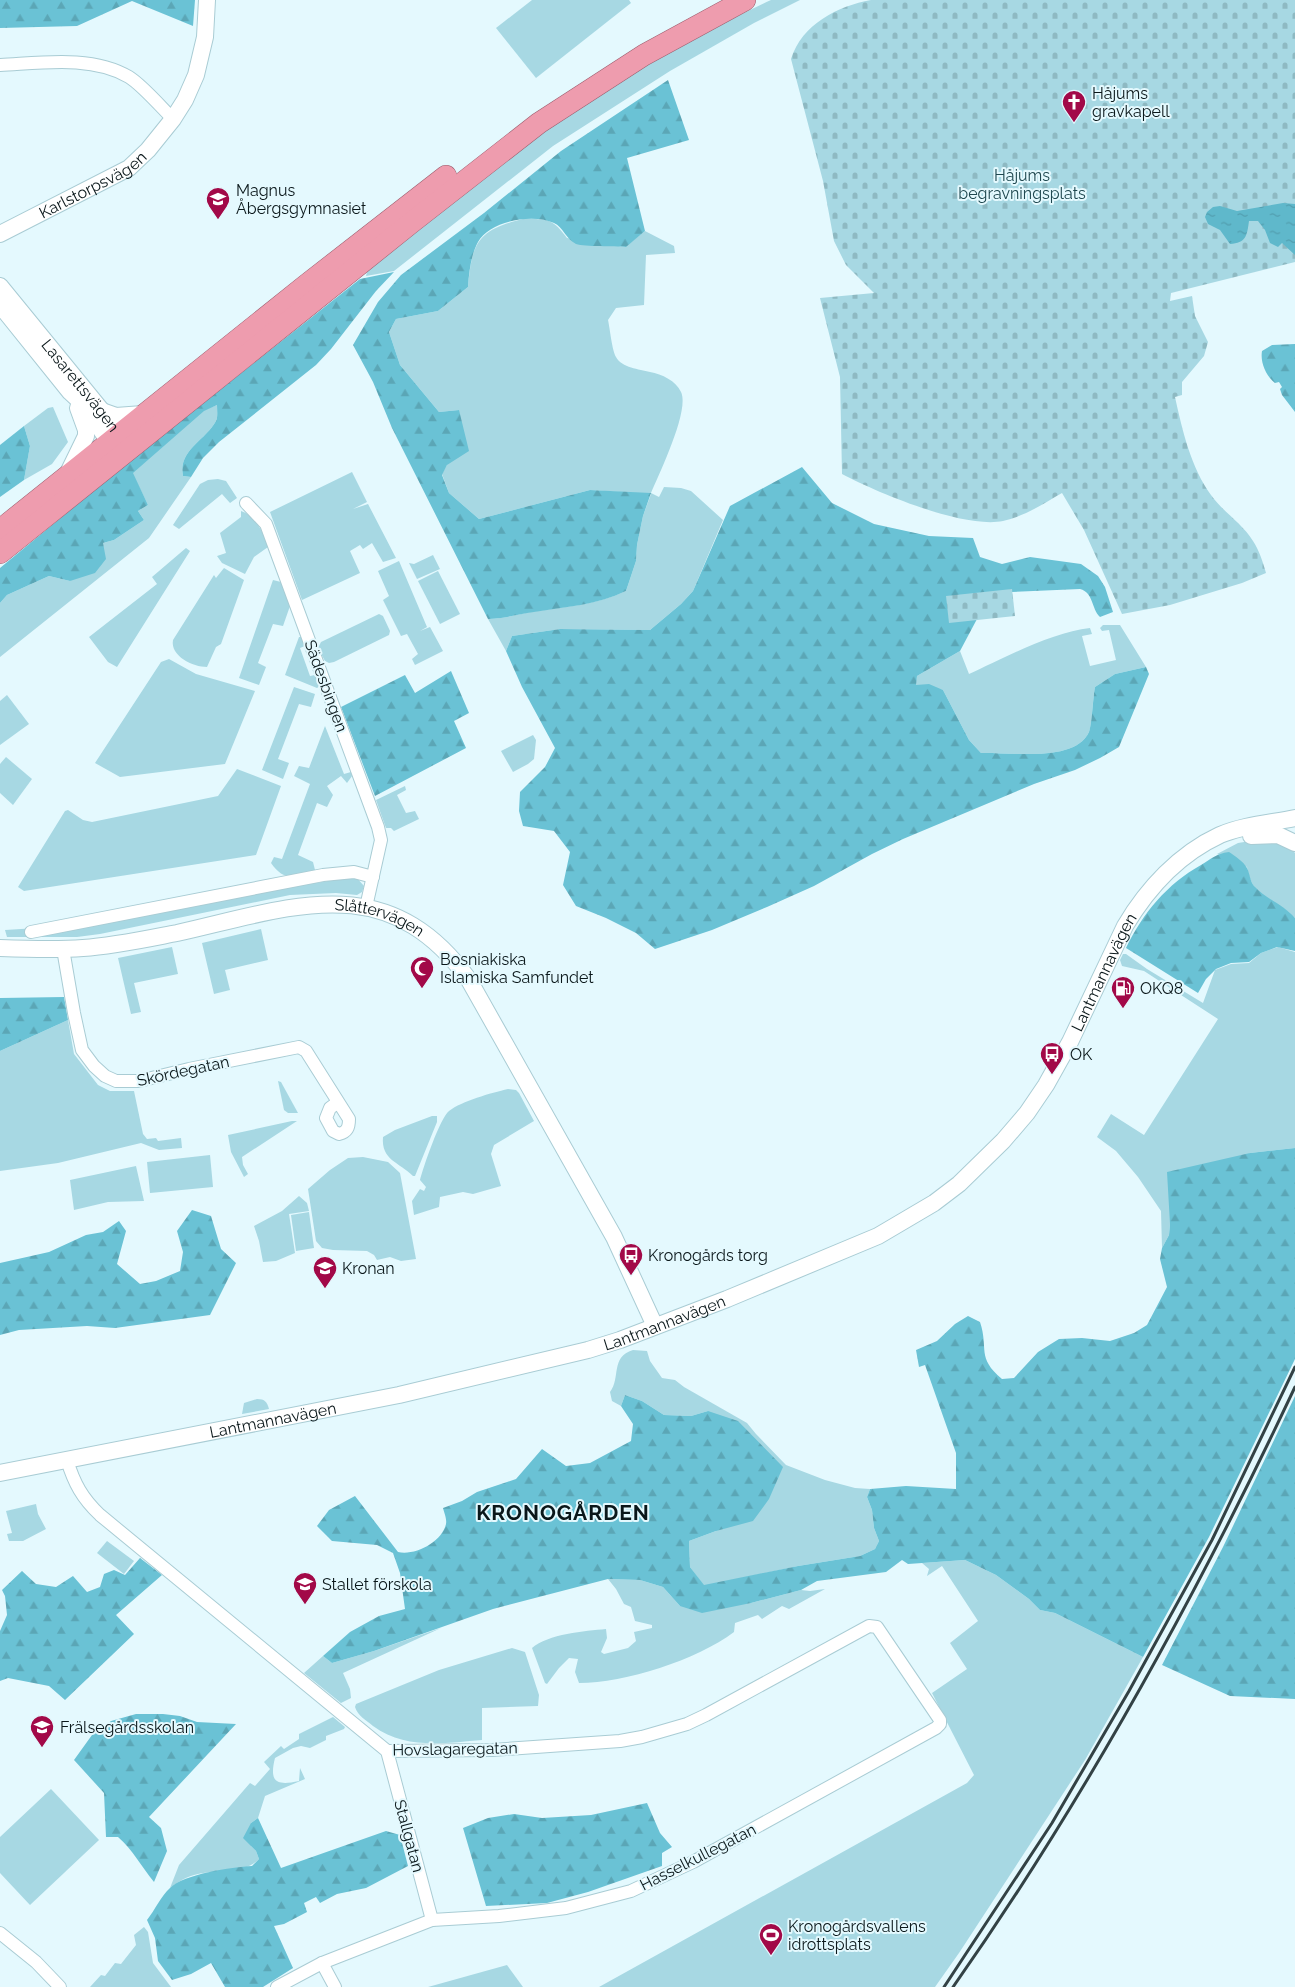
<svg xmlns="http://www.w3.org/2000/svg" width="1295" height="1987" font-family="Raleway,sans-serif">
  <defs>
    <pattern id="forest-firs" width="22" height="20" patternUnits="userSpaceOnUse" patternTransform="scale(1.25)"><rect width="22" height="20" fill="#6ac2d5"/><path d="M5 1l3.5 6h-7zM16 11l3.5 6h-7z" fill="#5ba6b6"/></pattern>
    <pattern id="cemetery-stones" width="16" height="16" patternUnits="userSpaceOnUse" patternTransform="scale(1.25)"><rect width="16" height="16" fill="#a7d8e3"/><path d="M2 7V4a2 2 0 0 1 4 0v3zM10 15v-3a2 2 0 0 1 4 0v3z" fill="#8eb9c2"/></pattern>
    <pattern id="water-ripples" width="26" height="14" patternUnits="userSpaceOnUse" patternTransform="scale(1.25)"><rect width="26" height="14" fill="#5fb8cb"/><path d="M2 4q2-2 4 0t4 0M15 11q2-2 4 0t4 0" fill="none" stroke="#519dae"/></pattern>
  </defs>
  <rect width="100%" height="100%" fill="#e4f9fe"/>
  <g fill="#a7d8e3">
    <path d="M532,0h97l2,3 -95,75 -40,-50z"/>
    <path d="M771,0h29l-46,23 -84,48 -117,75 -159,125 -28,5 1,-4c52,-42 104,-85 157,-125 75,-57 162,-107 247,-147z"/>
    <path d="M523,219c25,0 29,-1 44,19l58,9 20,-16 29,15 1,7 -29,2 -2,50 -28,3 -8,12c2,9 4,30 8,37 6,11 23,12 34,15 12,2 26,9 31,20 9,18 -22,82 -30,101l8,4 5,-10 17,1 10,3 32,29 -30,71 -12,13 -31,26 -90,-1 -48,7 -6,15 -18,-32c14,0 28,-4 42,-7 33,-5 66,-7 96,-21l10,-30 1,-16 6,-29 8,-22 -61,-4 -111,29 -30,-26 -7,-19 5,-9 12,-55 -20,2 -39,-47 -11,-33 7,-13 42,-8 30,-24c4,-45 10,-57 55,-68z"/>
    <path d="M217,405c0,5 1,12 -1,16 -11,20 -38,29 -33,55l8,1 -42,61 -149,119v-54l7,-8 42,-19 21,5 33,-38 11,-3 30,-20 -6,-9 10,-6 -16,-32 72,-63z"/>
    <path d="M53,407l15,35 -16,22 -28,16 6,-34 -6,-20 24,-18z"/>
    <path d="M352,472l15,30 -14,7 15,-5 28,54 -13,4 -11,-19 -9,6 -3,-4 -10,6 10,22 -58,27 -32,-88z"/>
    <path d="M218,479l8,2 11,17 -7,5 -8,-9 -43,35 -6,-4 27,-41 8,-4z"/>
    <path d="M241,511c14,4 23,22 27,36l-14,10 -9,17 -23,-11 -5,-7 9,-3 -6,-20 21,-16z"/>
    <path d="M186,548l4,3 -73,116 -9,-5 -19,-25 68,-53 -5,-7z"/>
    <path d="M433,555l7,14 -23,10 -8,-16 5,1z"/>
    <path d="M399,561l28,66 -7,4 10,-4 13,24 -28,14 -3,-6 6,-5 -11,-20 -6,2 -18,-36 6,-4 -11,-25z"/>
    <path d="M224,568l20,12 -23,64 -5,3 -9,20c-14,0 -37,-11 -34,-27l41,-65 2,3z"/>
    <path d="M438,571l22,43 -20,10 -22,-43z"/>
    <path d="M273,580l8,2 9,24 -7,20 -10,-2 -15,39 8,4 -7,18 -20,-7z"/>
    <path d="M379,614l4,2 7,15 -1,4 -55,27 -5,1 -4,-2 -7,-13 3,-6z"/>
    <path d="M1103,625h17l26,42 -31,7 -20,13c-2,9 -3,39 -6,45 -14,31 -80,20 -108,21l-12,-13 -26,-50 -28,-5 2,-9 43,-25 9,23c35,-16 83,-42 121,-46l2,6 -10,2 8,30 26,-6 -7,-30 -7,1 -2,-3z"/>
    <path d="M299,637h2l4,9 -5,2 10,28 5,-1 5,11 -3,2 -32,-13z"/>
    <path d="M169,659l27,15 59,17 -30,73 -105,13 -25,-14 66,-101z"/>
    <path d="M294,687l21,7 -4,13 -12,-3 -21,55 11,4 -6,16 -21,-9z"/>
    <path d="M7,695l22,29 -29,21v-44z"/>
    <path d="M325,726l19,48 7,-2 1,4 -5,7 -6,-7 -14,10 6,9 -6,12 -10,-4 -19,52 15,7 2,8c-20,6 -30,13 -44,-7l3,-6 8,2 28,-75 -16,-8 5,-10 10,2z"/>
    <path d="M533,735l3,5 -2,19 -6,5 -15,8 -12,-21z"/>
    <path d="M6,757l26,22 -19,26 -13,-12v-29z"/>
    <path d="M237,769l44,17 -25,69 -232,36 -6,-4 47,-76 3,-1 15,10 9,2 126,-26z"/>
    <path d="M405,786l1,4 -9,5 9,18 9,-2 4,8 -25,12 -3,-3h-5l-10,-28z"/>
    <path d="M1269,838l21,9 5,6v65c-11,-13 -36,-20 -43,-35 -3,-5 -4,-11 -5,-16l-30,-13 21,-11z"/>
    <path d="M356,877l8,9 -2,6 -5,3 -21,-2 -46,2 -190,39 -23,3h-70l-2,-7 80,-5 195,-37z"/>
    <path d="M261,929l7,31 -43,10 5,20 -16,4 -12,-51z"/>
    <path d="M172,947l6,27 -44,9 7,29 -10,2 -13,-56z"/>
    <path d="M1278,947l17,5v196l-45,5 -80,71 -1,11 -7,13 -1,-37 -23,-34 -22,-26 -19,-14 14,-23 33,21 74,-116 -74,-48 -22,-5 -2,-6 3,-6h3l21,15 56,34 12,-33 16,-6 18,-1 12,-10z"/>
    <path d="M68,1020l6,34 24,31 12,6h24l9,43 4,5 9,-1 2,3 23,-3 1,10 -23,2 -18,-7 -83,20 -58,8v-120z"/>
    <path d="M278,1081l3,1 17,31h-10l-4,-3z"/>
    <path d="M508,1089l8,1 3,3 15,28 -40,24 -3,9 10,32 -28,8 -10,-2 -23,5 -1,10 -25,8 -2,-14 8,-12 4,2 2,-4 -6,-7c3,-12 20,-62 29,-69 13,-10 42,-18 59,-22z"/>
    <path d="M432,1116h5v6l-22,54h-2c-14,-14 -32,-16 -30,-39l12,-7z"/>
    <path d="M292,1121h5l-55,36 1,8 5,9 -4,3 -13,-25 -3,-17z"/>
    <path d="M210,1155l3,32 -63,6 -3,-31z"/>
    <path d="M363,1157l25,5 12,11 16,86 -15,2 -11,-4 -13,3 -3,-5 -7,-4 -34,-1 -11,-2 -6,-7 -8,-52 22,-19 18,-12z"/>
    <path d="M136,1166l8,35 -36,1 -34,8 -4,-30z"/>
    <path d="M299,1196l8,7 2,8 -20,3 6,39 -19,8 -13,1 -4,-21 -5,-15 28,-15z"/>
    <path d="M309,1212l5,36 -18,3 -5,-36z"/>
    <path d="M633,1350l14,1 3,10 12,17 13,2 9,7 63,36 9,11 30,31 39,15 30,8 15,1 -3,8 5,13 2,18 5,13 -4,8 -15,7 -62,10 -94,20 -14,-19 -1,-26 27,-10 -8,-120 -17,5 -27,-1 -22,-14 -17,-6 -4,11 -9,-5 -2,-9c11,-14 0,-35 23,-42z"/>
    <path d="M257,1399c8,0 10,3 12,10l-27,5 2,-11z"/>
    <path d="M36,1504l2,10 8,15 -23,12h-14l-2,-7 5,-1 -6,-22z"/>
    <path d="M107,1541l27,20 -10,13 -27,-21z"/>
    <path d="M965,1560l31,15 33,24 11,11 15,3 88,44 -58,103 -126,193 -24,34h-336l368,-204 7,-8 -42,-82 35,-24 -17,-26 28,-22 -36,-55 -15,10 2,-7 -7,-6z"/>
    <path d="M608,1579l32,1 23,7 17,19 71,-3 50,-13 9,1 15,-2 -36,20 -7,-3 -20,13 -4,-4 -23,8 -1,9c-37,28 -109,51 -155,51l-4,-11 3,-13 -9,-1 -10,10 -12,16 -2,-1 -13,-35c16,-14 53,-17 74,-19l1,9 -6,14 3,2 24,-6 8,-7 -2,-9 18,-4v-3l-17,-4 -4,-14 -7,-3 -8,-15z"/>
    <path d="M441,1628l-98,45 7,16 1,9 -10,5 -37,-30 19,-17 9,7 42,-12z"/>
    <path d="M512,1648l13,4 14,43 -1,11 -56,2v32c-38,3 -76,10 -109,-14 -7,-6 -15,-10 -18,-19l1,-3 83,-34z"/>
    <path d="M333,1717l12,10 -1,2 -18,7v4l-16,8 -9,-2 -8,2 -18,10c-6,24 1,28 24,23l1,-13 5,11 -40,17 -7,22 -7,5v23l5,5 3,8c-14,15 -42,11 -61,15 -11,2 -20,8 -28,14l9,-23 71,-82 5,3 15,-17 -6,-7 17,-16 3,3 15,-10v-5z"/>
    <path d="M51,1789l48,51 -69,65 -30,-32v-36z"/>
    <path d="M144,1927l4,5 5,31 18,24h-81l11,-12 4,1 10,-13 6,1 15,-19 -2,-10z"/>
    <path d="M507,1965l16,22h-95z"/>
  </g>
  <g fill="url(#forest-firs)">
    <path d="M0,0h195l-2,26 -61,-25 -55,25 -77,2z"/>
    <path d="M668,80l21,60 -62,18 18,73 -19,16c-12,-1 -41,0 -50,-3 -10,-5 -13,-17 -22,-21 -21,-10 -65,-2 -76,19 -7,13 -9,30 -10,45l-30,24 -42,8 -7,13 11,33 39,47 20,-2 10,41 -22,14 -5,10 7,18 30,26 111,-29 61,3 -8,23 -6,29 -1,16 -10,30c-29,14 -61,16 -92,21 -16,2 -30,7 -46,7l-96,-191 -19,-46 -20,-37 25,-43 23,-27 83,-62 77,-62z"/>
    <path d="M394,272l-18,19 -45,58 -15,16 -97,77 -16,16 -12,19 -8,-1c-5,-26 22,-35 33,-55 2,-4 1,-11 1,-16l-13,6 -71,62 15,32 -10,6 6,9 -30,20 -11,3 3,16 -11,14 -25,8 -21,-5 -42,19 -7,8v-35l130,-107 230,-182z"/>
    <path d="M1295,344v68l-13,-17 -2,-6 2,-2 -3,-5 -4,1c-9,-7 -15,-21 -13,-32l10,-6z"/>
    <path d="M24,426l6,20 -6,34 -24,17v-52z"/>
    <path d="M802,467l30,36 42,21 55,12 44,2 7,19 22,7 28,-7 51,7 17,12 7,11 8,25 -13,5c-9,-9 -6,-24 -20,-28l-68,3 -35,27 -17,32 -43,25 -1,9 13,-1 14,6 26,50 12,13c28,-1 94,10 108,-21 3,-7 4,-35 6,-45l20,-13 31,-7 3,7 -30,73 -19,11 -25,12 -41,14 -131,55 -31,15 -58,32 -47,21 -55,23 -57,19 -19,-16 -30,-15 -30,-12 -13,-21 7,-33 -16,-21 -31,-5 -4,-15 1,-19 25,-25 10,-19 -33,-61 -16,-36 6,-15 48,-7 90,1 31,-26 12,-13 37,-85z"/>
    <path d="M451,671l18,42 -15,8 12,27 -91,48 -34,-89 64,-32 10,18z"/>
    <path d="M1229,852c6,4 14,9 18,16 3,6 3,13 7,18 12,13 30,19 41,32v33l-18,-4 -16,6 -12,9 -18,1 -15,6 -10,10 -8,14 -72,-45c17,-35 41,-64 75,-83 12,-7 14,-11 28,-13z"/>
    <path d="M64,997l4,23 -68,31v-53z"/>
    <path d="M1295,1148v211l-86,178 -66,120 -88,-44 -15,-3 -11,-11 -33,-24 -31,-15 -57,4 -6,-4 -16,12 -69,9 -16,9 -50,13 -49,10 -22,-7 -17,-19 -23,-7 -32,-1 -115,30 -119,42 -42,12 -9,-7 27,-24 29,-16 26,-7 -5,-36 -7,-20 -16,-8 -45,-4 -15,-15 12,-16 26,-14 43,56c17,4 44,-10 48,-28 1,-5 -2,-12 -3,-16l19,-7 15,-9 39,-13 26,-30 24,17 24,-3 41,-22 2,-17 -12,-18 4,-11 17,6 22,14 27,1 17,-5 30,10 45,46 -14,32 -16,22 -37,10 -27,10 1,26 14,18 94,-19 62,-10 15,-7 4,-8 -5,-13 -2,-18 -5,-13 3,-8 36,-3 50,3v-36l-31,-88 -6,2 -3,-17 21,-9 18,-17 13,-8 12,6c9,27 -4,35 22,57l12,-1 24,-26 21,-13 23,-1 28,3 24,-8 13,-8 20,-38 -7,-28 2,-11 7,-13 1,-11 -3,-52 83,-19z"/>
    <path d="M192,1210l19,6 10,33 15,14 -26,52 -95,13 -28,-2 -68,4 -19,5v-72l49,-11 37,-17 17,-3 16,-11 7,10 -9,33 23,20 16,-3 24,-10 3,-19 -6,-21z"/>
    <path d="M1295,1396v303l-65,-3 -68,-31 61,-118z"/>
    <path d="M140,1558l22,17 -46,40 18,19 -69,66 -16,-14 -41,-8 -8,3v-50l7,-16 -2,-19 -3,-6 20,-19 14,13 20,3 17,-11 14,16 13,-5 4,-13 10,-4 11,5z"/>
    <path d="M136,1714h27l17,2 17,6 39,2 -87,93 12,11 6,23 -13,31c-13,-16 -21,-32 -36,-45h-12l-2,-44 -30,-33 18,-25 19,-14z"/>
    <path d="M647,1803l13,30 12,14 -10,6v13l-74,26 -41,11 -61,3 -23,-78 25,-10 26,-4 28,4 49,-3z"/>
    <path d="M258,1818l23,50 105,-37 14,4 8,31 -42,22 -29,6 -17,9 -4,-6 -12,6 3,9 -23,12 -10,2 19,42 -30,19h-38l-14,-24 -20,11 -19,6 -14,-19 -3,-23 -8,-18c8,-10 14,-24 23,-32 14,-14 62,-21 82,-22l7,-7 -3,-8 -13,-13 8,-15z"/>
  </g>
  <g fill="url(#cemetery-stones)">
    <path d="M871,0h424v262l-124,31 -1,8 22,-5 3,20 13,26 -4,14 -22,26v13l-7,2c7,32 16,71 36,98 12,17 31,28 42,46 6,9 10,21 13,32l-24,10 -72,22 -48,9 -38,-84 -22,-37c-19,11 -37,23 -59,28 -39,8 -125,-28 -161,-47l-2,-97 -20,-79 54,-5 -28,-28 -12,-24 -11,-60 -32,-122c11,-35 47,-53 80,-59z"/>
    <path d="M1012,589l3,27 -66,7 -3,-27z"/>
  </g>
  <path fill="url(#water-ripples)" d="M1283,203l12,1v54v-3l-13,-12 -4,4 -8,-4 -5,-13 -7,-9h-9c-2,15 -3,22 -19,23l-10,-14 -12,-6 -3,-7 2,-5 6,-5 7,-1 17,5z"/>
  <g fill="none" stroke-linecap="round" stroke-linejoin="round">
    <g stroke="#a9ccd4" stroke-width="14">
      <g id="minor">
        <path d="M0,65c41,-2 92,-10 129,12 13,8 32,30 44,42"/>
        <path d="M246,503l20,21 112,303 3,13 -15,67"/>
        <path d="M31,932l292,-57 31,-3 19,5"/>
        <path d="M63,949l11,64 8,37 12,16 11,10 11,5h23l50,-12 110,-22 7,4 43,68c0,9 -2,13 -10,15l-6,-3 -7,-13 4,-10 7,-5"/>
        <path d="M67,1460c7,23 15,38 33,55l287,236 105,-1 128,-9 22,-4 45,-13 19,-9 163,-89 8,1 63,93v4l-4,4 -243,134 -62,29 -65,17 -67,8 -67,4 -110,43 -45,24"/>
        <path d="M387,1751l45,169"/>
        <path d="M0,1933l36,29 24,25"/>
        <path d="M322,1963l13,24"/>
      </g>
    </g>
    <g stroke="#a9ccd4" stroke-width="18">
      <g id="tertiary">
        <path id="s1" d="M0,234l129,-66 19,-18 25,-31 12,-19 11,-25 9,-38 2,-37"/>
        <path id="s2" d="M0,286l102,125 17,23 3,12"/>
        <path d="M0,305l70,87 15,14 24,36 9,7"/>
        <path d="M102,411l14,5 27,-2"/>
        <path d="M68,473l18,-37v-6l-8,-22"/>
        <path d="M1251,836l27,-1 17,8"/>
        <path id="s3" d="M0,948c28,1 56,2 83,0 31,-2 63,-9 94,-15 113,-25 210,-67 292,47l145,257 41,89"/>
        <path id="s4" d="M0,1473l399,-78 189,-45 32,-10 107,-41 151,-63 56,-33 25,-19 44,-43 24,-28 19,-28 24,-43 55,-116c22,-37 54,-72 95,-91 23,-10 51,-12 75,-17"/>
      </g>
    </g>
    <g stroke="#9b5d6d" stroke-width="22">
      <g id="trunk">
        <path d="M0,530l306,-245 140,-109"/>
        <path d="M0,553l411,-330 128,-100 105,-68 101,-55"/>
      </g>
    </g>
    <use href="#minor" stroke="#fff" stroke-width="12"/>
    <use href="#tertiary" stroke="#fff" stroke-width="16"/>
    <use href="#trunk" stroke="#ee9cae" stroke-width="21"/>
    <g stroke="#334245" stroke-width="3">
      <path d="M944,1987l108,-164 77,-132 83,-151 83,-173"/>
      <path d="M953,1987c133,-189 244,-392 342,-600"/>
    </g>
  </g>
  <defs>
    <g id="church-pin" transform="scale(1.25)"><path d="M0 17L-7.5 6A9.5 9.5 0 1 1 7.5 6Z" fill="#a20948" stroke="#e4f9fe"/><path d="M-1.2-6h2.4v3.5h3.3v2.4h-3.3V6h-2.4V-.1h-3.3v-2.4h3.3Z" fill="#fff"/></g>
    <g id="school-pin" transform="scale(1.25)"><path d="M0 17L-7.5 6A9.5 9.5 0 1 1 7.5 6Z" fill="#a20948" stroke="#e4f9fe"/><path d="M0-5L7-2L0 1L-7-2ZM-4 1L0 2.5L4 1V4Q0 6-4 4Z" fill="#fff"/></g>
    <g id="mosque-pin" transform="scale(1.25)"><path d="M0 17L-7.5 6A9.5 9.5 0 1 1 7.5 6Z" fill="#a20948" stroke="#e4f9fe"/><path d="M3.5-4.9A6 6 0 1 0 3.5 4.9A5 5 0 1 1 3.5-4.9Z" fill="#fff"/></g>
    <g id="fuel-pin" transform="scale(1.25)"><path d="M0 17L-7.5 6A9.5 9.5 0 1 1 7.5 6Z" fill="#a20948" stroke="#e4f9fe"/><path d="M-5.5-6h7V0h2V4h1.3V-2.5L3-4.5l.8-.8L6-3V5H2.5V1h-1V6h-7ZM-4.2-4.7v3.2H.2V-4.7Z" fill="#fff"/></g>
    <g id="bus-pin" transform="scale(1.25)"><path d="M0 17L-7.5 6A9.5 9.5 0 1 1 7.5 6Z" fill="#a20948" stroke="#e4f9fe"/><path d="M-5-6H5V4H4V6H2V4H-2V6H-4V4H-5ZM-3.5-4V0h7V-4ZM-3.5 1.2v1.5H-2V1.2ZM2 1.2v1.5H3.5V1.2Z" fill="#fff"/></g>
    <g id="stadium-pin" transform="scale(1.25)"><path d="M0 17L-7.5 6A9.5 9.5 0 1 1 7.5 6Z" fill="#a20948" stroke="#e4f9fe"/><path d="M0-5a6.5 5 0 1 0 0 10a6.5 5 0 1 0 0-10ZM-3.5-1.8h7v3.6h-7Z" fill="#fff"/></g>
  </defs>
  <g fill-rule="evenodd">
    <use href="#church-pin" x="1074" y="102"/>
    <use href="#school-pin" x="218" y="199"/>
    <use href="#mosque-pin" x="422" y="968"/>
    <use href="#fuel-pin" x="1123" y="988"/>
    <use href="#bus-pin" x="1052" y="1054"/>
    <use href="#bus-pin" x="631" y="1255"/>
    <use href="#school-pin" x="325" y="1268"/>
    <use href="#school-pin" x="305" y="1584"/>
    <use href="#school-pin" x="42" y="1727"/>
    <use href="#stadium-pin" x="771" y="1935"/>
  </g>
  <g text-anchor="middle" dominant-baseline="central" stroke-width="4" stroke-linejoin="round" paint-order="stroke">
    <g font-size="16" fill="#0a171a" stroke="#e4f9fe" text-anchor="start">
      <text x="1092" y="93">Håjums<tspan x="1092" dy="18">gravkapell</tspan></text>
      <text x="236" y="190">Magnus<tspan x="236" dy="18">Åbergsgymnasiet</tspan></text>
      <text x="440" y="959">Bosniakiska<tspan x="440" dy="18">Islamiska Samfundet</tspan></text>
      <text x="1140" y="988">OKQ8</text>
      <text x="1070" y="1054">OK</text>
      <text x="648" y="1255">Kronogårds torg</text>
      <text x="342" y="1268">Kronan</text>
      <text x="322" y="1584">Stallet förskola</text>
      <text x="60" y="1727">Frälsegårdsskolan</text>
      <text x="788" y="1926">Kronogårdsvallens<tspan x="788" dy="18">idrottsplats</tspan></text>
    </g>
    <g font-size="16" fill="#1e474f" stroke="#e4f9fe">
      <text x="1022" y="175">Håjums<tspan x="1022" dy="18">begravningsplats</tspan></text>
    </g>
    <g font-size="16" fill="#0a171a" stroke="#e4f9fe">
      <text stroke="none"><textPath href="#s1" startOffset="105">Karlstorpsvägen</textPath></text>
      <text stroke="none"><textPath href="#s2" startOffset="128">Lasarettsvägen</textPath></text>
      <text transform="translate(326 686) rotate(70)">Sädesbingen</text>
      <text stroke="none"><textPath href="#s3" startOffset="386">Slåttervägen</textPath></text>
      <text stroke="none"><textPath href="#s4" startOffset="1268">Lantmannavägen</textPath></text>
      <text transform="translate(183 1071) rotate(-12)">Skördegatan</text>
      <text stroke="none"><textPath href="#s4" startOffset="682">Lantmannavägen</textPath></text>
      <text stroke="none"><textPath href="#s4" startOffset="278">Lantmannavägen</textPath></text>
      <text transform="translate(455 1749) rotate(-1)">Hovslagaregatan</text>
      <text transform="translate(409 1836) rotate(75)">Stallgatan</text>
      <text transform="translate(698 1857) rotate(-27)">Hasselkullegatan</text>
    </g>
    <g font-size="21" font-weight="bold" letter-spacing="1" fill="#0a171a" stroke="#e4f9fe">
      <text x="563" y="1512">KRONOGÅRDEN</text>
    </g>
  </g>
</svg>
